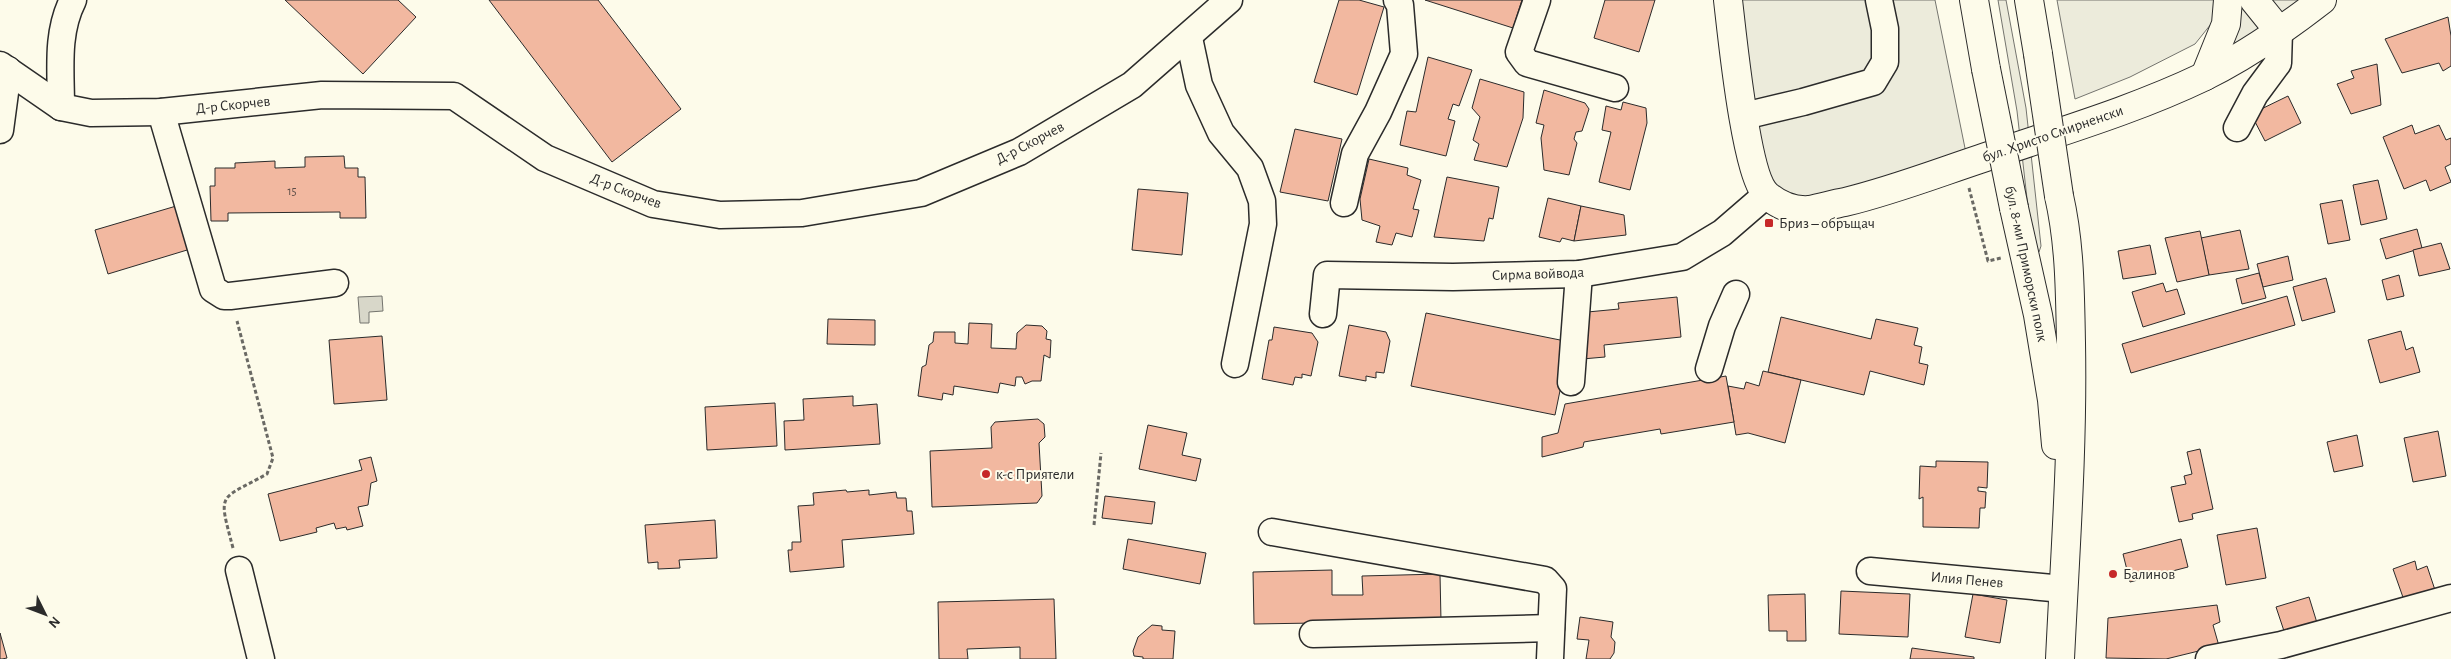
<svg xmlns="http://www.w3.org/2000/svg" width="2451" height="659" font-family="'Alegreya Sans',sans-serif">
  <rect width="100%" height="100%" fill="#fdfbea"/>
  <g fill="#ecebdb" stroke="#74746e">
    <path d="M1728,0h207l33,163 -157,46 -45,-14z"/>
    <path d="M1998,0h8l20,108 15,138 -2,6 -6,-1 -16,-140z"/>
    <path d="M2057,0h164l-2,14 -24,30 -65,33 -55,22z"/>
    <path d="M2228,0h94l-117,76z"/>
  </g>
  <path fill="#d8d7c9" stroke="#74746e" d="M382,296l1,15 -14,1v11h-9l-2,-26z"/>
  <g fill="#f2b8a0" stroke="#2b2b2b">
    <path d="M285,0h113l18,17 -53,57z"/>
    <path d="M489,0h109l83,109 -69,53z"/>
    <path d="M1339,0h20l25,7 -27,88 -43,-13z"/>
    <path d="M1425,0h97l-9,28z"/>
    <path d="M1605,0h50l-16,52 -45,-14z"/>
    <path d="M2448,17l3,19v30l-8,5 -4,-8 -37,10 -17,-34z"/>
    <path d="M1428,57l44,13 -13,36 -6,-2 -5,15 7,2 -9,35 -46,-11 7,-34 9,1z"/>
    <path d="M2377,64l4,41 -30,9 -14,-30 17,-6 -3,-7z"/>
    <path d="M1480,79l44,13 -1,26 -16,49 -33,-7 5,-16 -6,-4 7,-23 -8,-9z"/>
    <path d="M1544,90l41,13 4,6 -7,22 -6,1 -2,7 3,4 -8,32 -25,-5 -3,-32 3,-13 -8,-2z"/>
    <path d="M2288,96l13,27 -36,18 -14,-27z"/>
    <path d="M1623,102l23,6 1,15 -17,67 -31,-8 12,-50 -9,-2 4,-24 15,4z"/>
    <path d="M2412,125l3,9 24,-9 7,15 5,-2v26l-6,3 6,15 -21,9 -4,-11 -22,9 -21,-52z"/>
    <path d="M1295,129l47,10 -14,62 -48,-9z"/>
    <path d="M344,156l1,12h13v9h7l1,41h-26v-6l-112,1v8h-17l-1,-35h5v-18h20v-5l40,-2v7l30,-1v-10z"/>
    <path d="M1369,159l39,9 -1,7 14,5 -8,29 6,1 -7,27 -16,-4 -4,12 -16,-3 4,-16 -18,-6 -2,-21z"/>
    <path d="M1447,177l52,10 -6,32 -4,-1 -5,23 -50,-4z"/>
    <path d="M2378,180l9,39 -26,6 -8,-40z"/>
    <path d="M1138,189l50,4 -6,62 -50,-5z"/>
    <path d="M1548,198l33,8 -7,35 -12,-3 -2,4 -21,-5z"/>
    <path d="M2342,200l8,40 -22,4 -8,-40z"/>
    <path d="M183,204l14,43 -89,27 -13,-44z"/>
    <path d="M1581,206l43,9 2,20 -52,6z"/>
    <path d="M2417,229l5,19 -36,11 -6,-20z"/>
    <path d="M2240,230l9,39 -40,6 -8,-37z"/>
    <path d="M2200,231l9,44 -32,7 -12,-44z"/>
    <path d="M2441,243l9,26 -31,7 -6,-26z"/>
    <path d="M2150,245l6,29 -33,5 -5,-28z"/>
    <path d="M2288,256l5,24 -30,7 -6,-23z"/>
    <path d="M2259,273l7,25 -24,6 -6,-25z"/>
    <path d="M2399,275l5,21 -17,4 -5,-20z"/>
    <path d="M2326,278l9,34 -33,9 -9,-34z"/>
    <path d="M2163,283l3,9 11,-3 8,25 -42,13 -11,-35z"/>
    <path d="M2287,296l8,29 -164,48 -9,-29z"/>
    <path d="M1677,297l4,40 -77,8 1,12 -23,2 -5,-46 42,-4 -1,-6z"/>
    <path d="M1426,313l144,29 -15,73 -144,-29z"/>
    <path d="M1781,317l90,22 5,-20 42,9 -4,17 8,2 -3,16 9,2 -4,20 -54,-14 -6,24 -96,-23z"/>
    <path d="M828,319l47,1v25l-48,-1z"/>
    <path d="M969,323l23,1 -1,24 25,1 1,-16 9,-8 16,1 5,5 -1,8 5,1 -1,18 -6,-3 -3,26h-9l-7,3 -3,-7h-6l-1,9 -15,-3 -2,10 -44,-7 -1,9 -10,-2 -1,7 -24,-4 4,-29 4,-2 3,-20 4,-3 1,-10h21v11l13,1z"/>
    <path d="M1349,325l37,7 4,9 -6,32 -8,-1v6l-10,-2v5l-27,-5z"/>
    <path d="M1274,327l38,6 6,9 -7,34 -9,-2v4l-7,-1 -2,8 -31,-6 7,-39h3z"/>
    <path d="M2401,331l5,19 7,-3 7,25 -40,11 -12,-43z"/>
    <path d="M382,336l5,64 -53,4 -5,-64z"/>
    <path d="M1763,371l38,9 -16,63 -37,-10 -12,2 -8,-49 16,3 2,-7 13,4z"/>
    <path d="M1726,376l8,46 -73,12 -1,-5 -76,13 -1,5 -41,10v-20l16,-4 7,-29z"/>
    <path d="M853,396v10l24,-2 3,40 -95,6 -1,-29 20,-1 -1,-21z"/>
    <path d="M775,403l2,43 -70,4 -2,-43z"/>
    <path d="M1038,419l6,5 1,13 -6,6 3,53 -5,7 -105,4 -2,-56 62,-3 -1,-21 4,-5z"/>
    <path d="M1148,425l39,8 -5,22 19,4 -5,22 -57,-12z"/>
    <path d="M2438,431l8,45 -33,6 -9,-44z"/>
    <path d="M2357,435l6,31 -29,6 -7,-30z"/>
    <path d="M2200,449l13,60 -21,5 1,5 -14,3 -8,-35 15,-3 -2,-8 8,-2 -5,-22z"/>
    <path d="M371,457l6,24 -6,2 -3,22 -10,2 5,19 -16,4 -1,-3 -10,2 -2,-6 -18,5 1,4 -37,9 -12,-47 94,-24 -3,-10z"/>
    <path d="M1936,461l52,1 -1,26 -9,-1v4l8,1 -1,16h-5l-1,20 -56,-1v-30l-4,2 1,-33 16,1z"/>
    <path d="M846,490l1,2 22,-2v5l27,-3 1,6h9l1,13h5l2,23 -72,6 2,27 -54,5 -2,-22h4v-8h9l-3,-36 16,-1 -1,-12z"/>
    <path d="M1105,496l50,6 -3,22 -50,-6z"/>
    <path d="M715,520l2,38 -38,2 1,8 -22,1v-7l-10,1 -3,-38z"/>
    <path d="M2257,528l9,50 -40,7 -9,-50z"/>
    <path d="M1128,539l78,14 -6,31 -77,-15z"/>
    <path d="M2181,539l7,28 -58,15 -7,-28z"/>
    <path d="M2415,561l2,9 10,-4 9,27 -31,10 -12,-34z"/>
    <path d="M1332,570v25h31l-1,-19 78,-2 1,47 -187,3 -1,-52z"/>
    <path d="M1841,591l69,3 -2,43 -69,-3z"/>
    <path d="M1805,594l1,47h-19v-10h-18l-1,-36z"/>
    <path d="M1973,594l34,6 -7,43 -35,-6z"/>
    <path d="M2309,597l9,29 -32,11 -10,-30z"/>
    <path d="M1054,599l2,60h-36v-12l-53,2 1,10h-29l-1,-57z"/>
    <path d="M2217,605l3,17 -7,3 6,21 -53,13 -60,-1 2,-40z"/>
    <path d="M1580,617l33,5 -2,15 4,5 -1,11 -4,6h-24l3,-19 -12,-1z"/>
    <path d="M1152,625l10,1v4l13,1 -2,28h-30v-2l-9,-1 -1,-5 5,-14z"/>
    <path d="M0,633l7,25 -5,1h-2z"/>
    <path d="M1912,648l62,9v2h-64z"/>
  </g>
  <g fill="none" stroke-linecap="round" stroke-linejoin="round">
    <g stroke="#2b2b2b" stroke-width="29">
      <g id="minor">
        <path d="M1537,0l-18,52 8,11 88,25"/>
        <path d="M1189,38l10,47 22,48 29,35 12,33 1,23 -28,140"/>
        <path d="M0,65l61,42 30,6 70,-1 161,-17 132,1 91,62 108,46 67,11 82,-2 119,-20 98,-41 113,-67 97,-85"/>
        <path d="M61,107c0,-36 -5,-74 12,-107"/>
        <path d="M161,112l52,177 11,7h6l105,-13"/>
        <path d="M1744,116l59,-14 70,-20 12,-20v-33l-6,-29"/>
        <path d="M2237,128l18,-34 23,-31 1,-32"/>
        <path d="M0,130l8,-60"/>
        <path d="M1344,203l11,-49 23,-42 26,-58 -4,-49 -3,-5"/>
        <path d="M1323,314l4,-39 126,2 126,-3 103,-17 40,-24 44,-38"/>
        <path d="M1709,369l13,-43 14,-32"/>
        <path d="M1571,382l8,-108"/>
        <path d="M1272,532l273,48 8,9 -3,70"/>
        <path d="M239,570l22,89"/>
        <path d="M1870,571l193,18"/>
        <path d="M1313,634l238,-6"/>
        <path d="M2209,659l72,-14 170,-47"/>
      </g>
    </g>
    <g stroke="#2b2b2b" stroke-width="30">
      <g id="major">
        <path d="M1728,0c4,34 18,179 40,196 12,10 26,15 41,14 12,-2 24,-6 36,-8 46,-11 90,-28 135,-43 75,-26 152,-48 223,-82 41,-20 83,-49 119,-77"/>
        <path d="M1974,0l12,69"/>
        <path d="M2029,0l9,54"/>
        <path d="M2254,0l25,31"/>
        <path d="M2205,76l21,-52 2,-24"/>
        <path d="M2059,196c11,48 11,97 12,147 2,105 -6,211 -11,316"/>
        <path d="M2014,208l24,107 14,85 4,45"/>
      </g>
    </g>
    <g stroke="#6a6964" stroke-width="3" stroke-dasharray="4 2.5" stroke-linecap="butt">
      <path d="M1969,188l19,73 13,-3"/>
      <path d="M1094,525l7,-72"/>
      <path d="M233,548c-15,-57 -15,-47 34,-74l6,-16 -36,-137"/>
    </g>
    <use href="#minor" stroke="#fdfbea" stroke-width="26"/>
    <use href="#major" stroke="#fdfbea" stroke-width="28"/>
    <g stroke="#2b2b2b" stroke-width="30" stroke-linecap="butt">
      <g id="major-bridge">
        <path d="M2038,54l21,142"/>
        <path d="M1986,69l28,139"/>
      </g>
    </g>
    <use href="#major-bridge" stroke="#fdfbea" stroke-width="28"/>
  </g>
  <g fill="#c62828" stroke="#fdfbea" stroke-width="2">
    <rect x="1764" y="218" width="10" height="10" rx="2.5"/>
    <circle cx="986" cy="474" r="5"/>
    <circle cx="2113" cy="574" r="5"/>
  </g>
  <g text-anchor="middle" dominant-baseline="central" stroke-width="4" stroke-linejoin="round" paint-order="stroke">
    <g font-size="12" fill="#5d4e48">
      <text x="292" y="191">15</text>
    </g>
    <g font-size="15" fill="#2b2b2b" stroke="#fdfbea">
      <text transform="translate(233 105) rotate(-6)">Д-р Скорчев</text>
      <text transform="translate(2053 134) rotate(-19)">бул. Христо Смирненски</text>
      <text transform="translate(1030 143) rotate(-28)">Д-р Скорчев</text>
      <text transform="translate(626 191) rotate(21)">Д-р Скорчев</text>
      <text transform="translate(2026 264) rotate(78)">бул. 8-ми Приморски полк</text>
      <text transform="translate(1538 274) rotate(-2)">Сирма войвода</text>
      <text transform="translate(1967 580) rotate(5)">Илия Пенев</text>
    </g>
    <g font-size="15" fill="#2b2b2b" stroke="#fdfbea" text-anchor="start">
      <text x="1779" y="223">Бриз – обръщач</text>
      <text x="996" y="474">к-с Приятели</text>
      <text x="2123" y="574">Балинов</text>
    </g>
  </g>
  <g transform="translate(45 614) rotate(132)" stroke="#fdfbea" stroke-width="4" paint-order="stroke">
  <path d="M0-4L9 19L0 12L-9 19Z" fill="#2b2b2b"/>
  <text y="-8" font-size="14" font-weight="bold" text-anchor="middle" fill="#2b2b2b">N</text>
  </g>
</svg>
